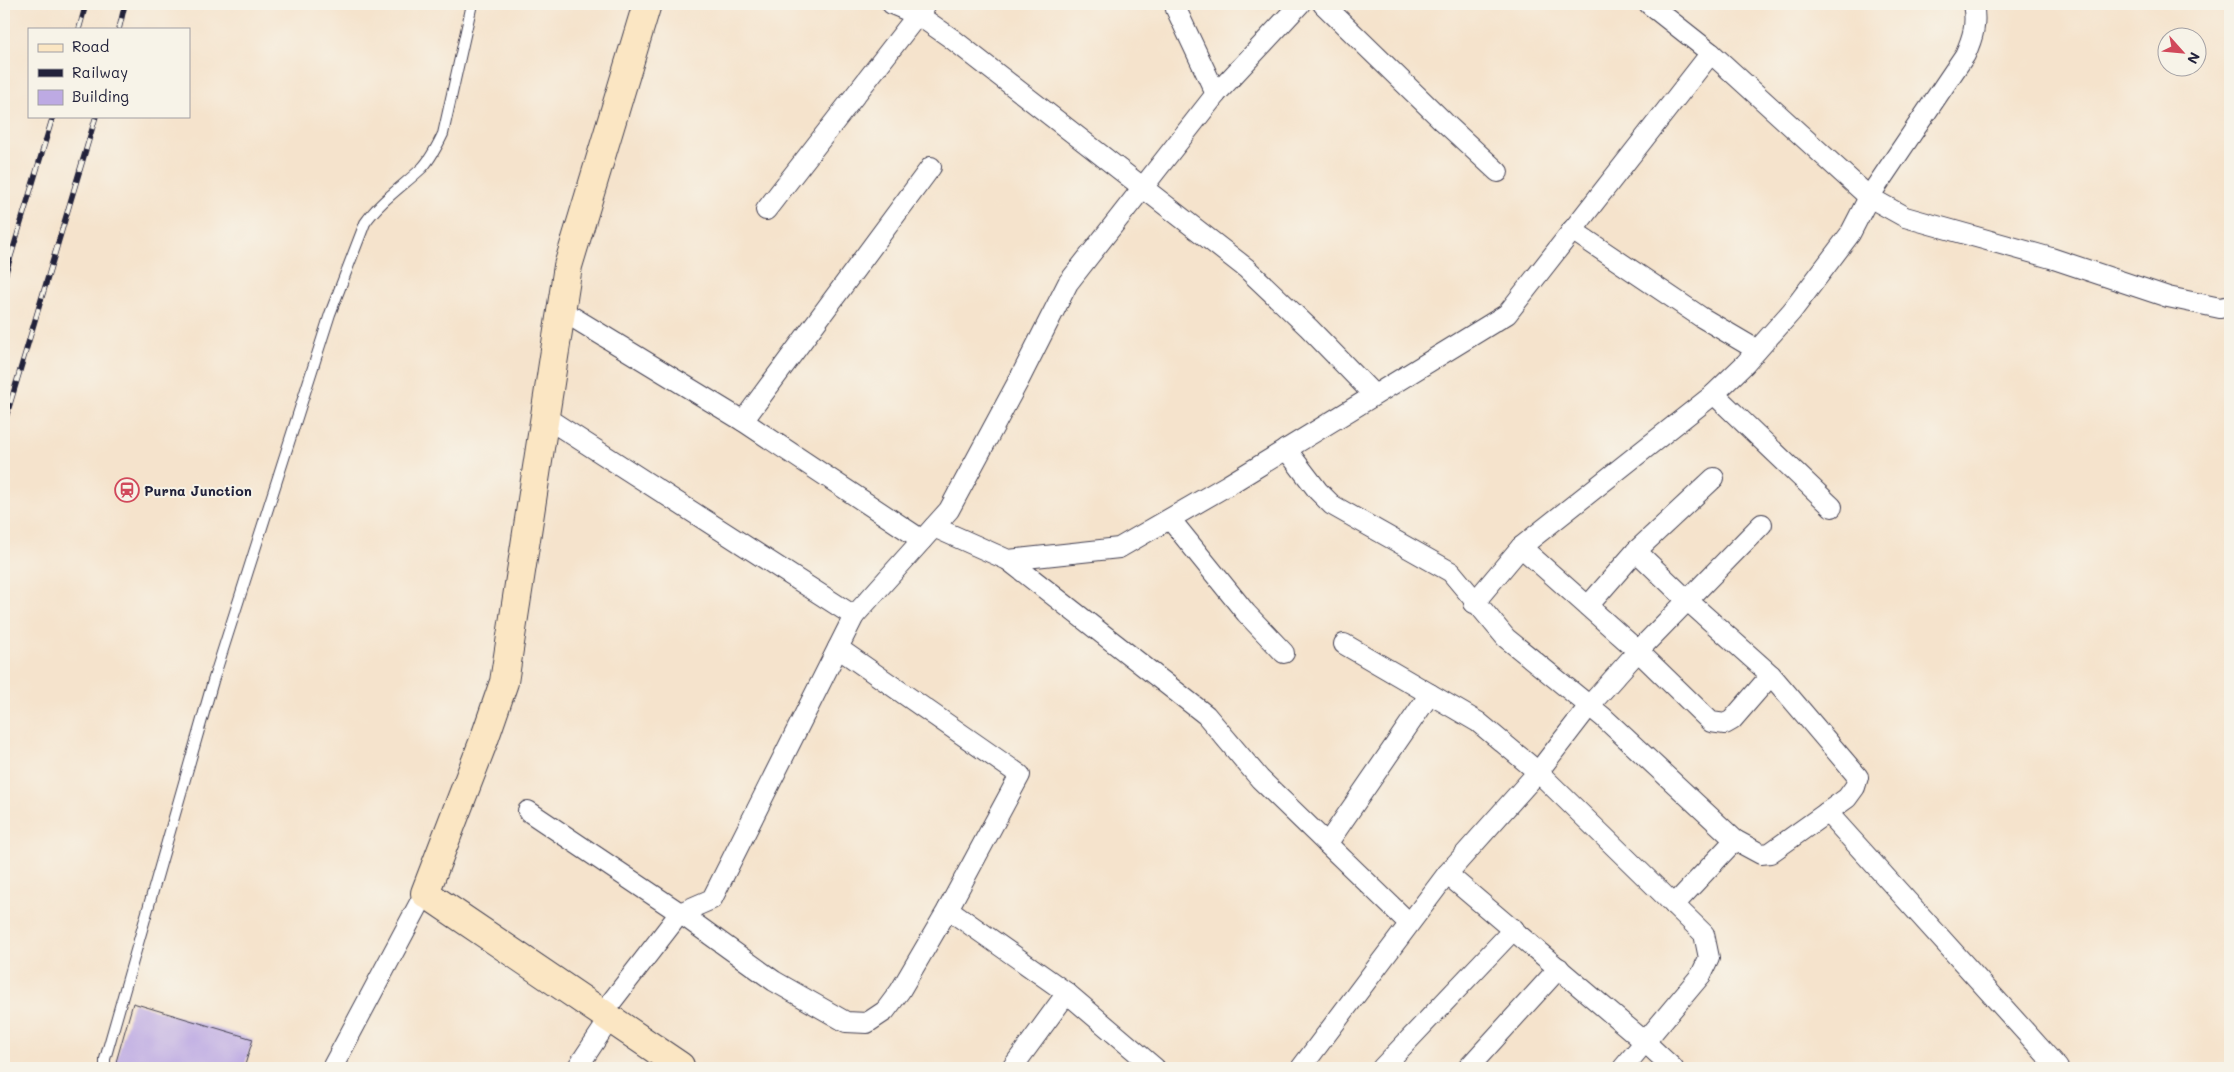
<svg xmlns="http://www.w3.org/2000/svg" width="2234" height="1072" font-family="Mali,sans-serif">
  <rect width="100%" height="100%" fill="#f7f3e8"/>
  <filter id="ink" filterUnits="userSpaceOnUse"><feTurbulence type="fractalNoise" baseFrequency=".02" numOctaves="2"/><feDisplacementMap in="SourceGraphic" scale="10" xChannelSelector="R" yChannelSelector="G"/><feConvolveMatrix kernelMatrix="1 2 1 2 8 2 1 2 1" color-interpolation-filters="sRGB"/></filter>
  <filter id="wash" filterUnits="userSpaceOnUse"><feTurbulence type="fractalNoise" baseFrequency=".0096" numOctaves="4" result="noise"/><feDisplacementMap in="SourceGraphic" scale="20" xChannelSelector="R" yChannelSelector="G"/><feGaussianBlur stdDeviation="1.12" result="paint"/><feColorMatrix in="noise" values="0 0 0 0 0 0 0 0 0 0 0 0 0 0 0 0 0 1.4 0 .05"/><feComposite in="paint" operator="in"/></filter>
  <g filter="url(#wash)">
    <rect width="100%" height="100%" fill="#f5e3cc"/>
    <g id="blocks">
      <path fill="#bdaae3" d="M133,1003l120,36 -9,29h-105l-23,-6z"/>
    </g>
  </g>
  <g filter="url(#ink)">
    <use href="#blocks" fill-opacity="0" stroke="#423f51" stroke-width="1"/>
    <g fill="none" stroke-linecap="round" stroke-linejoin="round">
      <g stroke="#423f51" stroke-width="12">
        <path id="lane" d="M105,1068v-9l108,-378 117,-367 35,-91c15,-22 38,-37 57,-55 9,-9 15,-22 21,-34l29,-130"/>
      </g>
      <g stroke="#423f51" stroke-width="22">
        <g id="street">
          <path d="M892,4l26,11 33,23 295,230 63,60 64,66"/>
          <path d="M1175,4l1,5 40,85"/>
          <path d="M1323,4l121,118 54,50"/>
          <path d="M1649,4l62,49 158,144 36,20 146,41 117,39 52,11 10,-2"/>
          <path d="M766,210l160,-206"/>
          <path d="M1572,230l129,87 56,33"/>
          <path d="M561,310l182,111 179,119"/>
          <path d="M1714,394l118,113"/>
          <path d="M545,417l309,199 -142,283 -32,14 -78,101"/>
          <path d="M743,421l188,-254"/>
          <path d="M1286,449l32,42 14,14 119,67 55,66 97,79 132,123 26,14 9,-1 77,-55 8,-11 3,-10 -87,-102 -84,-75 -51,-49"/>
          <path d="M1170,519l76,94 38,40"/>
          <path d="M934,527l74,33 111,-12 109,-63 279,-171 204,-261"/>
          <path d="M1521,547l117,104 73,71 14,2 7,-4 39,-45"/>
          <path d="M1008,560l198,155 54,64 149,144"/>
          <path d="M1474,603l47,-56 193,-153 31,-30 47,-53 58,-77 19,-37 96,-142c8,-18 12,-31 8,-51"/>
          <path d="M1588,606l48,-55 78,-73"/>
          <path d="M854,616l95,-106 71,-132 48,-95 148,-189 84,-90"/>
          <path d="M1344,644l134,78 60,50 166,162 5,24 -8,17 -78,93"/>
          <path d="M838,648l182,127 -72,134 119,84"/>
          <path d="M528,811l152,102 94,68 72,41 21,1 18,-12 15,-20 48,-82"/>
          <path d="M1827,812l231,256"/>
          <path d="M1327,844l103,-150"/>
          <path d="M1447,874l198,168 28,26"/>
          <path d="M1674,905l61,-65"/>
          <path d="M332,1068l93,-175"/>
          <path d="M577,1068l32,-48"/>
          <path d="M1012,1068l55,-75 88,75"/>
          <path d="M1301,1068l146,-194 91,-102 51,-66 49,-55 124,-127"/>
          <path d="M1382,1068l132,-139"/>
          <path d="M1468,1068l91,-100"/>
        </g>
      </g>
      <g stroke="#423f51" stroke-width="30">
        <path id="secondary" d="M647,4l-79,262 -64,416 -20,58 -59,153 255,173v2"/>
      </g>
      <use href="#lane" stroke="#fff" stroke-width="10"/>
      <use href="#street" stroke="#fff" stroke-width="20"/>
      <use href="#secondary" stroke="#fbe6c3" stroke-width="28"/>
      <g stroke="#22223b" stroke-width="5.5">
        <g id="rail">
          <path d="M79,29l7,-25"/>
          <path d="M119,29l6,-25"/>
          <path d="M4,279l49,-163"/>
          <path d="M4,424l92,-308"/>
        </g>
      </g>
      <use href="#rail" stroke="#f7f3e8" stroke-width="4" stroke-dasharray="11" stroke-linecap="butt"/>
    </g>
  </g>
  <defs>
    <g id="station-ring" transform="scale(1.25)"><circle r="9.5" fill="#f7f3e8" stroke="#d1495b" stroke-width="1.5"/><path d="M-3-6H3Q5-6 5-4V2Q5 4 3 4L4.5 6H3L1.5 4h-3L-3 6H-4.5L-3 4Q-5 4-5 2V-4Q-5-6-3-6ZM-3.5-4v3h7v-3ZM-3.5 1v1.5H-2V1ZM2 1v1.5H3.5V1Z" fill="#d1495b"/></g>
  </defs>
  <g fill-rule="evenodd">
    <use href="#station-ring" x="127" y="490"/>
  </g>
  <g text-anchor="middle" dominant-baseline="central" stroke-width="4" stroke-linejoin="round" paint-order="stroke">
    <g font-size="14" font-weight="bold" fill="#22223b" stroke="#f7f3e8" text-anchor="start">
      <text x="144" y="490">Purna Junction</text>
    </g>
  </g>
  <rect width="2234" height="1072" fill="none" stroke="#f7f3e8" stroke-width="20"/>
  <rect x="28" y="28" width="162" height="90" fill="#f7f3e8" stroke="#a29fa3"/>
  <rect x="38" y="44" width="25" height="8" fill="#fbe6c3" stroke="#a29fa3"/>
  <text x="72" y="52" font-size="15" fill="#22223b">Road</text>
  <rect x="38" y="69" width="25" height="8" fill="#22223b" stroke="#a29fa3"/>
  <text x="72" y="78" font-size="15" fill="#22223b">Railway</text>
  <rect x="38" y="90" width="25" height="15" fill="#bdaae3" stroke="#a29fa3"/>
  <text x="72" y="102" font-size="15" fill="#22223b">Building</text>
  <g transform="translate(2182 52) rotate(117)"><circle r="24" fill="#f7f3e8" stroke="#a29fa3"/>
  <path d="M0-4L9 19L0 12L-9 19Z" fill="#d1495b"/>
  <text y="-8" font-size="14" font-weight="bold" text-anchor="middle" fill="#22223b">N</text>
  </g>
</svg>
